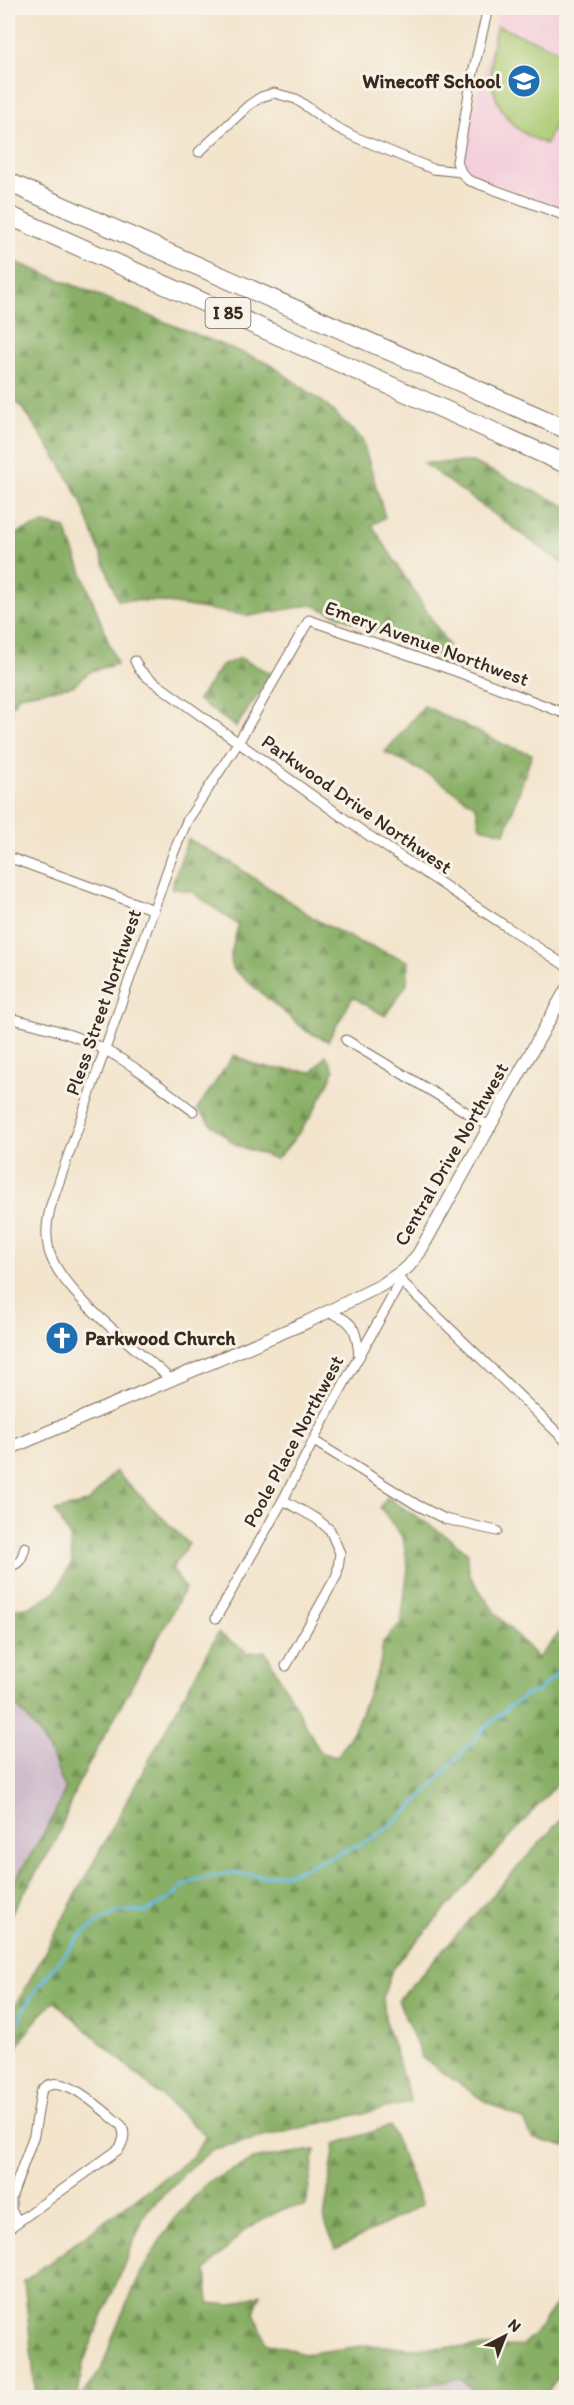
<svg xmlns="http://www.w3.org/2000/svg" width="574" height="2405" font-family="Itim,sans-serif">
  <defs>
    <pattern id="forest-firs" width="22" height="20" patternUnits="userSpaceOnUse" patternTransform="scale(1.5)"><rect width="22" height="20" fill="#88af65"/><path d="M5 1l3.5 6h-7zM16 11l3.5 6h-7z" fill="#708f53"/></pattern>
  </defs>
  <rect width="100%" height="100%" fill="#f7f3e8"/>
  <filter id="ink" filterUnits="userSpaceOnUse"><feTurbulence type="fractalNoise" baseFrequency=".0167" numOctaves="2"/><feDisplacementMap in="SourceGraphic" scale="12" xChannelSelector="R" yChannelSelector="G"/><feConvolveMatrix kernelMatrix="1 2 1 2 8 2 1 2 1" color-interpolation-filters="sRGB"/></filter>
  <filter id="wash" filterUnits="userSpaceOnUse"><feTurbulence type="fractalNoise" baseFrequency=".008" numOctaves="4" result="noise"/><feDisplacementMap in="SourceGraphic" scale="24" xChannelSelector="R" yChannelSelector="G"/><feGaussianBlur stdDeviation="1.35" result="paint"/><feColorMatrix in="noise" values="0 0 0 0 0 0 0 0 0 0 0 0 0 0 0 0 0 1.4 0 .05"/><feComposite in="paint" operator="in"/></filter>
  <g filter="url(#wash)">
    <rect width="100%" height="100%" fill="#f3e4cc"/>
    <path fill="#f4cfdc" d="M499,8h67v202l-93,-34 -9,-10 -1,-12z"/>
    <g fill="#d0bdcc">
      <path d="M8,1698l19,18 26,39 12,35 -15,33 -42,69z"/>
      <path d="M461,2379l21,18 -127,1z"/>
    </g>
    <path fill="#abcb73" stroke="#737a48" stroke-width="1.5" d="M497,26l69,27v44l-20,47c-8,-4 -18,-7 -25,-13 -34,-26 -35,-67 -24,-105z"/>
    <g fill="url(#forest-firs)" stroke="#626c42" stroke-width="1.5">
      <path d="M8,259l262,105 54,39 38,36 23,78 -13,8 76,120 -7,11 -129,-51 -63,11 -94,-15 -37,-1 -38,-101 -21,-37 -37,-55 -14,-11z"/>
      <path d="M472,462l94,44v60l-143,-103z"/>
      <path d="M45,523l20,5 52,136 -26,7 -18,15 -54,9 -11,17v-176z"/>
      <path d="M240,658l32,16 -36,53 -38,-27 23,-34z"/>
      <path d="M424,706l83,40 25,8 -27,79 -25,-6 -4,-21 -45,-30 -46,-24z"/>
      <path d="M188,839l45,25 87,58 39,20 49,19 -1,23 -22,32 -32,-19 -25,44 -22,-10 -74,-63 -1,-14 7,-29 -46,-33 -21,-4z"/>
      <path d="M234,1055l26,12 53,5 13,-17 8,15c-12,31 -34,66 -58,89l-40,-14 -23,-19 -16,-17z"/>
      <path d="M115,1471l74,73 -17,24 13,21 -109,199 -19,51 -49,80v-27l42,-69 15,-33c-13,-39 -27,-64 -57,-92v-88l24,-4 23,-14 17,-30 -2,-24 -15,-27 34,-9z"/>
      <path d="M387,1497c27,19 56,34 81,56l1,22 27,39 42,44 28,-33v149l-174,195 -9,28 3,27 25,78 -198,47 -24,20 -43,43 -63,151 -5,34h-42l-12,-116 169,-125 13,-20 -152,-135c-21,20 -37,42 -46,68v-49l210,-387 31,20 16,-2 56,102 16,4 17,-27 26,-66 3,-22 18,-19 7,-55 -5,-30 -23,-31z"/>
      <path d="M561,1819l4,9 -4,63 5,24v232l-34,-9 -7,-17 -42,-21 -61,-42 -24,-58z"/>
      <path d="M390,2126l32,79 -86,44 -12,-30 11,-75z"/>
      <path d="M315,2150l-9,56 -23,3 -37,20 -40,41 3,33 22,2 30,-11 -7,18 12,30 38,12 64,-9 48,3 105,-2 15,-14 30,-42v77l-22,30h-62l-21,-18 -106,18h-275l21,-27 14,-39 25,-57 33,-54 35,-38 49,-24z"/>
    </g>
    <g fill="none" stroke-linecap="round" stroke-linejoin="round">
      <path stroke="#69bde5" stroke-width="3" d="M8,2047l18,-42 10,-15 41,-51 24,-19 20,-9 24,1 9,-4 15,-9 13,-12 13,-7 33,-7 36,3 30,-4 67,-28 22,-13 28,-23 75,-81 24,-21 23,-15 3,2 21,-19 9,-4"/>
    </g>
  </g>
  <g filter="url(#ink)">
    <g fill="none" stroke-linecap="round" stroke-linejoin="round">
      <g stroke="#7b6b5b" stroke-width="11">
        <g id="minor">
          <path d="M488,8l-16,69 -15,85 4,10 7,8 98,36"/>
          <path d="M199,152l50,-47 12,-8 13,-4 22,6 38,27 21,11 78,32 28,3"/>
          <path d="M135,661l4,8 8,8 212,152 207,137"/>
          <path d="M8,857l146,53"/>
          <path d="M8,1018c33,7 67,16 97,32 31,16 60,40 88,61"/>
          <path d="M346,1040l145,87"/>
          <path d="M398,1278l168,163"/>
          <path d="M326,1312c28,7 31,18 33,45"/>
          <path d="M170,1379c-33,-31 -110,-87 -121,-128 -4,-17 -2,-30 2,-46l122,-351 14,-33 51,-78 71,-123 149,52 108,42"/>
          <path d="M314,1441l103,64 28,14 52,12"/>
          <path d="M283,1500l34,19 13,11 10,23 -3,22 -51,91"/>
          <path d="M8,1567c12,-3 14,-8 17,-20"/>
          <path d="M216,1618l67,-118 43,-84 75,-135"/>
          <path d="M8,2229l111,-80c5,-9 7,-15 2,-24 -15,-12 -66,-62 -80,-32l-7,42 -23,63v12l7,11"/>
        </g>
      </g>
      <g stroke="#7b6b5b" stroke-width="14">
        <path id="tertiary" d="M8,1449l299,-127 75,-37 26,-18 11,-14 147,-263"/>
      </g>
      <g stroke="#7b6b5b" stroke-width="20">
        <g id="motorway">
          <path d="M8,182l558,247"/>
          <path d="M8,215l558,249"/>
        </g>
      </g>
      <use href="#minor" stroke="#fff" stroke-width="9"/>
      <use href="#tertiary" stroke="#fff" stroke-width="12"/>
      <use href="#motorway" stroke="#fff" stroke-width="18"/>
      <path stroke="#3b2a1e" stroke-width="3" d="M554,2398l12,-16"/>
    </g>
  </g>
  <defs>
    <g id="school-disc" transform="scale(1.725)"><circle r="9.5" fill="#1f6fb2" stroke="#f7f3e8"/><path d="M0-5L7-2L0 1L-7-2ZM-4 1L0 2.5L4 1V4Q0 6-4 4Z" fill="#fff"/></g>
    <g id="church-disc" transform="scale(1.725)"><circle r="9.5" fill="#1f6fb2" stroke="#f7f3e8"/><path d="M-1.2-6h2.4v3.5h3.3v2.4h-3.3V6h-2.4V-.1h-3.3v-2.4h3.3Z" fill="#fff"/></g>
  </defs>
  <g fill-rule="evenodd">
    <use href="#school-disc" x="524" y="81"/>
    <use href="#church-disc" x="62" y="1338"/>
  </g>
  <g text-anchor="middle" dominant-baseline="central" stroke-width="6" stroke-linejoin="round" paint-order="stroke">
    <rect fill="#f7f3e8" stroke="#73665b" stroke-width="1.5" x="205.5" y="298" width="45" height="30" rx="4.5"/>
    <g font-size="18" font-weight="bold" fill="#3b2a1e">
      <text x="228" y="313">I 85</text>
    </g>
    <g font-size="20" font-weight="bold" fill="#3b2a1e" stroke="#f7f3e8" text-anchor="end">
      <text x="501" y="81">Winecoff School</text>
      <text x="85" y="1338" text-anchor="start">Parkwood Church</text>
    </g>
    <g font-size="20" fill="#3b2a1e" stroke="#f7f3e8">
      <text transform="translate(427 643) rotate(20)">Emery Avenue Northwest</text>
      <text transform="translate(357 804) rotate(35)">Parkwood Drive Northwest</text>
      <text transform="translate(103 1002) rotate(-71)">Pless Street Northwest</text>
      <text transform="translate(451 1154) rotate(-60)">Central Drive Northwest</text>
      <text transform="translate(293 1441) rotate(-62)">Poole Place Northwest</text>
    </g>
  </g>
  <rect width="574" height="2405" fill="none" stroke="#f7f3e8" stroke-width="30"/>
  <g transform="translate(505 2336) rotate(42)" stroke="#f7f3e8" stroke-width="4.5" paint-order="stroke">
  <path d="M0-4.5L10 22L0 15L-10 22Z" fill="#3b2a1e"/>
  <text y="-9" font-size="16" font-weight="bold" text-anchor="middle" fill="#3b2a1e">N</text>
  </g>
</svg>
